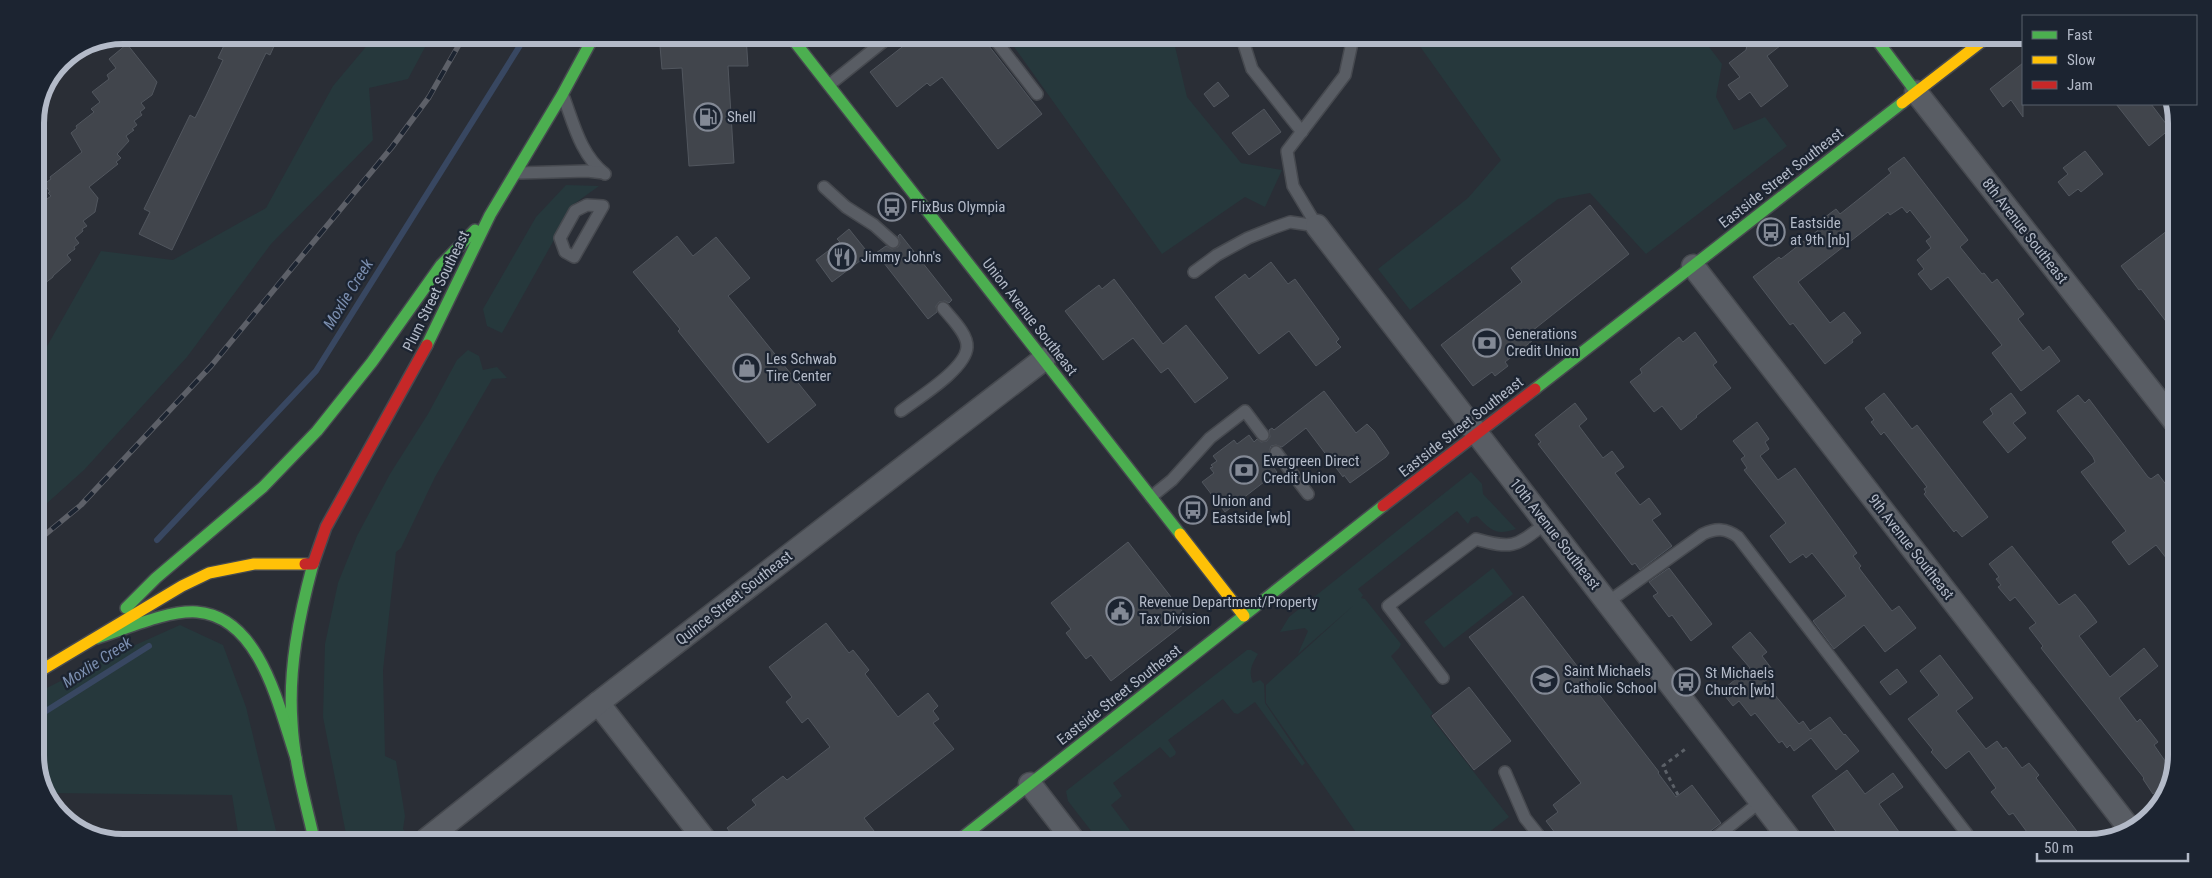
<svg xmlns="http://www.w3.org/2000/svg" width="2212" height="878" font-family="'Roboto Condensed',sans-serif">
  <rect width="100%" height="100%" fill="#2a2e36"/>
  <g fill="#26383c">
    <path d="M375,36h56l-23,43 -39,9 4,52 -102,104 -84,113 -103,113 -49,44v-155l11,-11 55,-97 72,9 93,-52 67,-122z"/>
    <path d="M1007,37l166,1 14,59 54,66 41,7 -17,37 -20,-10 -83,57z"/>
    <path d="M1414,38l289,1 19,25 -6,33 18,33 31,-13 22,29 -141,108 -56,-61 -32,6 -148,111 -32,-41 90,-71 33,-38z"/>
    <path d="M566,185l33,1 -25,18 -72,129 -15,-7 -4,-17 53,-92z"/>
    <path d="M468,350l11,6 4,14 14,-3 10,11 -15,1 -57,98 -34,71 -5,4 -13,118 2,86 11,5 9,55 -2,13 8,10h-64l-24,-122 2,-73 13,-61 19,-47 33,-62 38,-60 29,-54z"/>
    <path d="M1471,472l11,12 1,10 33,35c-21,7 -25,1 -39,-13l-6,2 -3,6 -11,-13 -99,78 5,6 -2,3 4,1 36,45 -2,4 -8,8 42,57 -3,3 79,101 -33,25 -114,-1 -96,-138v-18l88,-80 -56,49 10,-23 -3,-3 -25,4 9,-15z"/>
    <path d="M1493,568l20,26 -69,54 -20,-26z"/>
    <path d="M180,625l43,20 23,62 32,132h-39l-7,-44 -185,-2 -12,-32v-67l67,-34z"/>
    <path d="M1247,650h4l7,4c-6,10 -10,18 -5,29l7,-3 4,4 1,19 40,60 -3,3 -47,-64 -17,12 -4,-1 -11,-14 -55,41 8,12 -1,3 -5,3 -10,-11 -47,36 9,13 -11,9 27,36h-39l-31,-40 -2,-10z"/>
  </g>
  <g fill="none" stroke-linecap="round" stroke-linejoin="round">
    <g stroke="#384761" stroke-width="6">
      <path d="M157,540l159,-169 210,-335"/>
      <path d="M35,718l114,-72"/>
    </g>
  </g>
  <g fill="#41454c" stroke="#51565e">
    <path d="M229,35h50l-9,20 -4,-2 -94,197 -33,-16 11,-22 -6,-3 46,-94 5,3 11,-22 17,-36 -5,-2z"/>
    <path d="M665,36h81l2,30h-20l6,97 -45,3 -7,-98 -20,1 -2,-23z"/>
    <path d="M915,37h67l60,77 -44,35 -56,-72 -12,9 -3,-3 -30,24 -27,-35z"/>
    <path d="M1748,39h41l-22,17 21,30 -27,21 -11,-15 -11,8 -11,-15 12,-8 -11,-14 17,-13z"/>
    <path d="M127,44l30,38 -5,13 -11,8 4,5 -5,4 2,3 -8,6 3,4 -5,4 2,1 -8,6 3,5 -12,13 4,4 -5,4 2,2 -29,23 9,11 -3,14 -12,9 4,5 -5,3 1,2 -8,7 4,5 -5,4 1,2 -8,6 4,5 -18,16v1l-18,14v-83l16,-12 -3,-3 2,-1 -6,-8 7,-5 -1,-2 32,-25 -11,-19 6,-5 -1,-2 18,-14 -3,-3 9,-7 -8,-10 17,-13 -2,-4 9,-7 -7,-9z"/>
    <path d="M2023,63v54l-12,-17 -8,7 -13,-18z"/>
    <path d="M1218,82l11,14 -15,11 -10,-13z"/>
    <path d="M2116,104h35l19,25 -21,17z"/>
    <path d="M1264,109l17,23 -32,23 -17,-22z"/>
    <path d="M2085,151l18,23 -22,18 -3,-3 -9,7 -11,-14 10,-8 -5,-6z"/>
    <path d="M1904,157l64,83 -8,7 22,27 2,-1 8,10 5,-4 27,35 -6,5 25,32 6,-5 11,15 -39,30 -29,-38 10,-8 -54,-68 -17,13 -13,-16 6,-5 -7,-9 14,-12 -5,-7 5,-4 -21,-27 -3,3 -5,-6 -12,8 -2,-3 -90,70 32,41 14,-11 17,21 -9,7 1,2 -28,22 -32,-41 -3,2 -37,-48 26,-20 2,2 40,-31 -4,-5 19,-14 4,5 29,-23 22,-18 -3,-4z"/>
    <path d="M1590,205l39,49 -102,81 5,6 -27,21 3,4 -13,10 -3,-4 -19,14 -32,-41 81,-63 -11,-14z"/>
    <path d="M2176,224v46l-1,63 -34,-44 -2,1 -18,-24z"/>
    <path d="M849,229l20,25 -37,28 -16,-22 24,-18 -3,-3z"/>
    <path d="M900,234l52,66 -3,3 -4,-2 -6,1 -3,4 1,6 -9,7 -52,-66 10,-7 6,3 6,-2 2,-4 -2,-7z"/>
    <path d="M677,236l16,20 23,-19 34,41 -22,18 88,109 -48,38 -90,-112 2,-2 -47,-57z"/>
    <path d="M1271,262l17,22 7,-5 44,60 -3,3 5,5 -25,19 -27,-35 -30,23 -44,-57 30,-23 4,5z"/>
    <path d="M1114,279l49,65 23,-19 42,53 -33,25 -27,-35 -7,5 -28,-35 -30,22 -38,-49 34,-26 3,4z"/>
    <path d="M1695,332l22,30 -4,3 18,23 -35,28 1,1 -16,13 -19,-24 -8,6 -24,-30 12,-9 -2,-4 39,-32 4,5z"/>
    <path d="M1324,391l32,42 11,-9 7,7 15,22 -3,4 -36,26 -6,-8 -1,2 -37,-49 -24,19 -6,-2 -5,1 -2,6 1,5 -3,2 10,13 -52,40 -23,-30 12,-9 -4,-5 3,-1 -2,-2 6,-4 -4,-5 21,-16 3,4 12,-9 5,7 3,-3 4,3 6,-1 3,-4 -1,-7 3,-2 2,2z"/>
    <path d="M1884,393l28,36 5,-4 71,92 -26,20 -6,-7 -2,2 -30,-38 2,-2 -2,-3 3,-2 -43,-55 -3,3 -10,-13 3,-2 -9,-12z"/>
    <path d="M2011,393l15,20 -13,10 13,15 -18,15 -25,-31 10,-8 -3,-5z"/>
    <path d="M2078,395l7,8 4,-4 59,78 3,2 7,-5 16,21v73l-18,-23 -27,20 -17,-23 14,-11 -45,-59 14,-10 -2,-5 -36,-46z"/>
    <path d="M1575,403l12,16 -8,7 24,32 9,-7 12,16 -9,6 25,32 9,-7 12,16 -9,6 20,26 -32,24 -5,-7 -3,2 -94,-121 3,-2 -6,-7z"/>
    <path d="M1757,422l12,17 -4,3 4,7 -9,7 18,24 17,-12 62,85 -4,3 8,10 -2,2 33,43 7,-5 17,22 -31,24 -21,-27 -30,24 -21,-28 33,-25 -34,-43 -6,5 -3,-4 -13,9 -20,-27 16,-13 -42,-53 3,-2 -6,-9 4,-3 -12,-15z"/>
    <path d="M1128,542l61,78 -78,61 -20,-26 -5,4 -20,-26 5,-4 -20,-26z"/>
    <path d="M2012,546l47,59 16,-11 10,12 12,16 -18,14 31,41 34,-29 14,18 -39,32 18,24 3,-3 18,23 -4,3 18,26v13l-7,9 -4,-5 -8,6 -10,-15 1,-1 -103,-130 2,-2 -14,-18 7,-5 -21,-26 -5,4 -12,-14 3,-2 -5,-6 3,-2 -10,-13z"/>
    <path d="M1669,568l43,56 -21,17 -19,-26 -3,2 -16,-21 5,-3 -9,-11z"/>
    <path d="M1523,596l136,176 -1,1 18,24 16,-12 29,38 -25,19h-134l-16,-21 12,-9 -5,-7 28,-22 -112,-146z"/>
    <path d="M826,623l23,30 4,-3 16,20 -4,4 33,43 30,-24 10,13 -5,5 6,8 -6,4 21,26 -90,69 17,22h-145l-9,-12 29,-23 -4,-5 31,-24 4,4 43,-33 -22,-29 -6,5 -16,-21 6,-5 -23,-30z"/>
    <path d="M1750,632l17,20 -5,4 13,17 -11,9 35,42 4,-3 7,10 20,-14 14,18 1,-1 14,17 -23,19 -25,-32 -17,13 -4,-6 -3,3 -5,-7 -3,2 -24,-30 -4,3 -12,-15 -6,5 -12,-15 29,-23 -18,-21z"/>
    <path d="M1940,655l33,43 -17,13 30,38 11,-8 6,8 3,-2 16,21 7,-5 10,12 -3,3 50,65h-51l-22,-30 -4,2 -18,-23 5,-4 -27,-37 -23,18 -15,-17 2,-2 -25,-31 31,-24 -19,-24z"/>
    <path d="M1897,669l10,13 -17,13 -10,-13z"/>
    <path d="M1469,687l42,54 -37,29 -42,-54z"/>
    <path d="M1847,770l18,24 28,-21 10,14 -24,17 28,39 -64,-1 -31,-46z"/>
  </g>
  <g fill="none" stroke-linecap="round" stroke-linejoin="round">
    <g stroke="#46494f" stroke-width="14">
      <g id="lane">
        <path d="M993,37l44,57"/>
        <path d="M1242,38l10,31 50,63"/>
        <path d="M829,85l60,-48"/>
        <path d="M564,98c10,27 17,57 41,76"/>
        <path d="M518,173l69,-2 17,2"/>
        <path d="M824,187l22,20 28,18 19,17"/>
        <path d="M587,205l16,1 -29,51 -9,-5 -5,-14 15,-27z"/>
        <path d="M1317,226l-24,-40 -6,-35 58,-76 8,-37"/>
        <path d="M1194,272l23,-17 31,-17 25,-10 17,-6 27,4"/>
        <path d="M901,411c17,-13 65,-42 66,-64 1,-13 -16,-29 -24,-39"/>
        <path d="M1276,452l32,42"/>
        <path d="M1151,497l21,-17 38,-42 35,-27 18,24"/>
        <path d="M1608,602l95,-68c13,-6 23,-6 35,3l236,306"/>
        <path d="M1443,678l-55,-72 88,-67c38,11 40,7 70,-16"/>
        <path d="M1505,772l20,46 19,24"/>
        <path d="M1710,842l51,-41"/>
      </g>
    </g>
    <g stroke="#46494f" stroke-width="25">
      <g id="street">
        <path d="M1916,92l259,330"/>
        <path d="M1317,226l475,616"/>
        <path d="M1693,266l437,563"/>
        <path d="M598,703l107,137"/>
        <path d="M1030,784l44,57"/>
        <path d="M427,839l171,-136 446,-344"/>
      </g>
    </g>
    <g stroke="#46494f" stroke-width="14">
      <g id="fast">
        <path d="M791,37l389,497"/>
        <path d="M1876,39l40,53"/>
        <path d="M427,345l63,-130 72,-120 32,-59"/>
        <path d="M1535,389l367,-286"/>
        <path d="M313,564c-14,52 -25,105 -21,159 2,39 13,77 22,116"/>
        <path d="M126,608l30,-30 107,-91 54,-56 55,-69 69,-97 34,-35"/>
        <path d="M97,638c29,-9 70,-28 100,-26 64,5 82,97 99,146"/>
        <path d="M959,840l424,-334"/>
      </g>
    </g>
    <g stroke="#46494f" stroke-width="14">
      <g id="slow">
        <path d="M1902,103l83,-64"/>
        <path d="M1180,534l64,82"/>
        <path d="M35,674l147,-88 27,-13 45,-9h51"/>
      </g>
    </g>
    <g stroke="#46494f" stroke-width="14">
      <g id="jam">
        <path d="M1383,506l152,-117"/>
        <path d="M305,564h8l13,-37 101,-182"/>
      </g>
    </g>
    <path stroke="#5c6168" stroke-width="3" stroke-dasharray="4 4" stroke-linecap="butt" d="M1678,795l-15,-29 25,-19"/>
    <use href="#lane" stroke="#595d64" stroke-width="11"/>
    <use href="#street" stroke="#595d64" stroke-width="22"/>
    <use href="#fast" stroke="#4caf50" stroke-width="11"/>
    <use href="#slow" stroke="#ffc107" stroke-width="11"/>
    <use href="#jam" stroke="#c62828" stroke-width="11"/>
    <g stroke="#5d6068" stroke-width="5.5">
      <path id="rail" d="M35,543l46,-38 130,-139 181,-219 37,-50 35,-61"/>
    </g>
    <use href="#rail" stroke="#1c2431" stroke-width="4" stroke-dasharray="11" stroke-linecap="butt"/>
  </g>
  <defs>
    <g id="fuel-ring" transform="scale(1.4375)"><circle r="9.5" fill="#1c2431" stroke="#838995" stroke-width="1.5"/><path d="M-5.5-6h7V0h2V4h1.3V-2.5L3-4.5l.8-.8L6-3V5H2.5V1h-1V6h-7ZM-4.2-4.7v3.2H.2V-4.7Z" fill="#838995"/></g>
    <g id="bus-ring" transform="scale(1.4375)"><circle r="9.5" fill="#1c2431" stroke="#838995" stroke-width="1.5"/><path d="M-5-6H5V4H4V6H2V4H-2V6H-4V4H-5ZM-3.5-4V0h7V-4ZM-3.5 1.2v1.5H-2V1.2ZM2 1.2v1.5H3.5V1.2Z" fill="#838995"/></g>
    <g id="restaurant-ring" transform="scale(1.4375)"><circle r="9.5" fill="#1c2431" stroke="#838995" stroke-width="1.5"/><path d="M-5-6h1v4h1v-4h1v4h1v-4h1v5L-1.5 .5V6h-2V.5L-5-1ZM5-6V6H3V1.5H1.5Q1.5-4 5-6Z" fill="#838995"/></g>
    <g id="bank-ring" transform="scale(1.4375)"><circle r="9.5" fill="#1c2431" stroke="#838995" stroke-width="1.5"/><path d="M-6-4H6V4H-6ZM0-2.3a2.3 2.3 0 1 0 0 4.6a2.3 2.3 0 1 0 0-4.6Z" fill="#838995"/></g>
    <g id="shop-ring" transform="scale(1.4375)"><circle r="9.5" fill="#1c2431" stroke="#838995" stroke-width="1.5"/><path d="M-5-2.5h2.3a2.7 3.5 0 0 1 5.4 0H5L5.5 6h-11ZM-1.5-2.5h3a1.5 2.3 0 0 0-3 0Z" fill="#838995"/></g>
    <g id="civic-ring" transform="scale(1.4375)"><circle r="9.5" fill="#1c2431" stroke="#838995" stroke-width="1.5"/><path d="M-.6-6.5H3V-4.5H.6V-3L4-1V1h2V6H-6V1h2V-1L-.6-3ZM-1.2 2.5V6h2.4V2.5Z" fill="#838995"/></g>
    <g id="school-ring" transform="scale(1.4375)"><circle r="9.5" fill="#1c2431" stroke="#838995" stroke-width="1.5"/><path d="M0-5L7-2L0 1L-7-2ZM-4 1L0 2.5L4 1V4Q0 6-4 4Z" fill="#838995"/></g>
  </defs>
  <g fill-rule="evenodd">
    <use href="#fuel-ring" x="708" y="117"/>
    <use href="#bus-ring" x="892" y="207"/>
    <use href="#bus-ring" x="1771" y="232"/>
    <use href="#restaurant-ring" x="842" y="257"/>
    <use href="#bank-ring" x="1487" y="343"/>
    <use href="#shop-ring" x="747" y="368"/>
    <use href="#bank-ring" x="1244" y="470"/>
    <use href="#bus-ring" x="1193" y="510"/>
    <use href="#civic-ring" x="1120" y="611"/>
    <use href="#school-ring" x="1545" y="680"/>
    <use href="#bus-ring" x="1686" y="682"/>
  </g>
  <g text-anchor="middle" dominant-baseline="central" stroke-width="4.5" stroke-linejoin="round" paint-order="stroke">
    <g font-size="15" fill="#b3bac8" stroke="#1c2431" text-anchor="start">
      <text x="727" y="117">Shell</text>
      <text x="911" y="207">FlixBus Olympia</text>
      <text x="1790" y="223">Eastside<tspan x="1790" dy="17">at 9th [nb]</tspan></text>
      <text x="861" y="257">Jimmy John's</text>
      <text x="1506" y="334">Generations<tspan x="1506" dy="17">Credit Union</tspan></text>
      <text x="766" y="359">Les Schwab<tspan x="766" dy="17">Tire Center</tspan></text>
      <text x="1263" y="461">Evergreen Direct<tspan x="1263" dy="17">Credit Union</tspan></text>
      <text x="1212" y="501">Union and<tspan x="1212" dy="17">Eastside [wb]</tspan></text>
      <text x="1139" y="602">Revenue Department/Property<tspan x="1139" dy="17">Tax Division</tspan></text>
      <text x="1564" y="671">Saint Michaels<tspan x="1564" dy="17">Catholic School</tspan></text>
      <text x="1705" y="673">St Michaels<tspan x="1705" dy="17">Church [wb]</tspan></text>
    </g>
    <g font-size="15" fill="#b3bac8" stroke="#1c2431">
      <text transform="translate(1781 178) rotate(-38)">Eastside Street Southeast</text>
      <text transform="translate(2025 231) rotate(52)">8th Avenue Southeast</text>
      <text transform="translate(436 291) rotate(-64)">Plum Street Southeast</text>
      <text transform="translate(1030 317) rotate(52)">Union Avenue Southeast</text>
      <text transform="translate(1461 427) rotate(-38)">Eastside Street Southeast</text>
      <text transform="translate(1555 534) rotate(52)">10th Avenue Southeast</text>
      <text transform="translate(1911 547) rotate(52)">9th Avenue Southeast</text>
      <text transform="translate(734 598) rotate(-38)">Quince Street Southeast</text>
      <text transform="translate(1119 695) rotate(-38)">Eastside Street Southeast</text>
    </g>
    <g font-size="16" font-style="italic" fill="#7b8eaf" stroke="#1c2431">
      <text transform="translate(348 294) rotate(-58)">Moxlie Creek</text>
      <text transform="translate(97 662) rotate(-33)">Moxlie Creek</text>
    </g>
  </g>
  <path d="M0 0H2212V878H0ZM123 44H2089A79 79 0 0 1 2168 123V755A79 79 0 0 1 2089 834H123A79 79 0 0 1 44 755V123A79 79 0 0 1 123 44Z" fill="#1c2431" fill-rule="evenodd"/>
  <path fill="none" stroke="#b3bac8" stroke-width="6" d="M123 44H2089A79 79 0 0 1 2168 123V755A79 79 0 0 1 2089 834H123A79 79 0 0 1 44 755V123A79 79 0 0 1 123 44Z"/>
  <rect x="2022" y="15" width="175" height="90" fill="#1c2431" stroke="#58606d"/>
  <rect x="2032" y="31" width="25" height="8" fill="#4caf50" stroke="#58606d"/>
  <text x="2067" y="40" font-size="15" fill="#b3bac8">Fast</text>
  <rect x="2032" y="56" width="25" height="8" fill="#ffc107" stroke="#58606d"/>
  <text x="2067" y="65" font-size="15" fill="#b3bac8">Slow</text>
  <rect x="2032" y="81" width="25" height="8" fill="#c62828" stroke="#58606d"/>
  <text x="2067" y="90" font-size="15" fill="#b3bac8">Jam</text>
  <path d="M2037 853v8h151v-8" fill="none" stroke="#b3bac8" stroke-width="2.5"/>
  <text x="2044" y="853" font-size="15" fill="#b3bac8" stroke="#1c2431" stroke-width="4" paint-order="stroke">50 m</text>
</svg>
